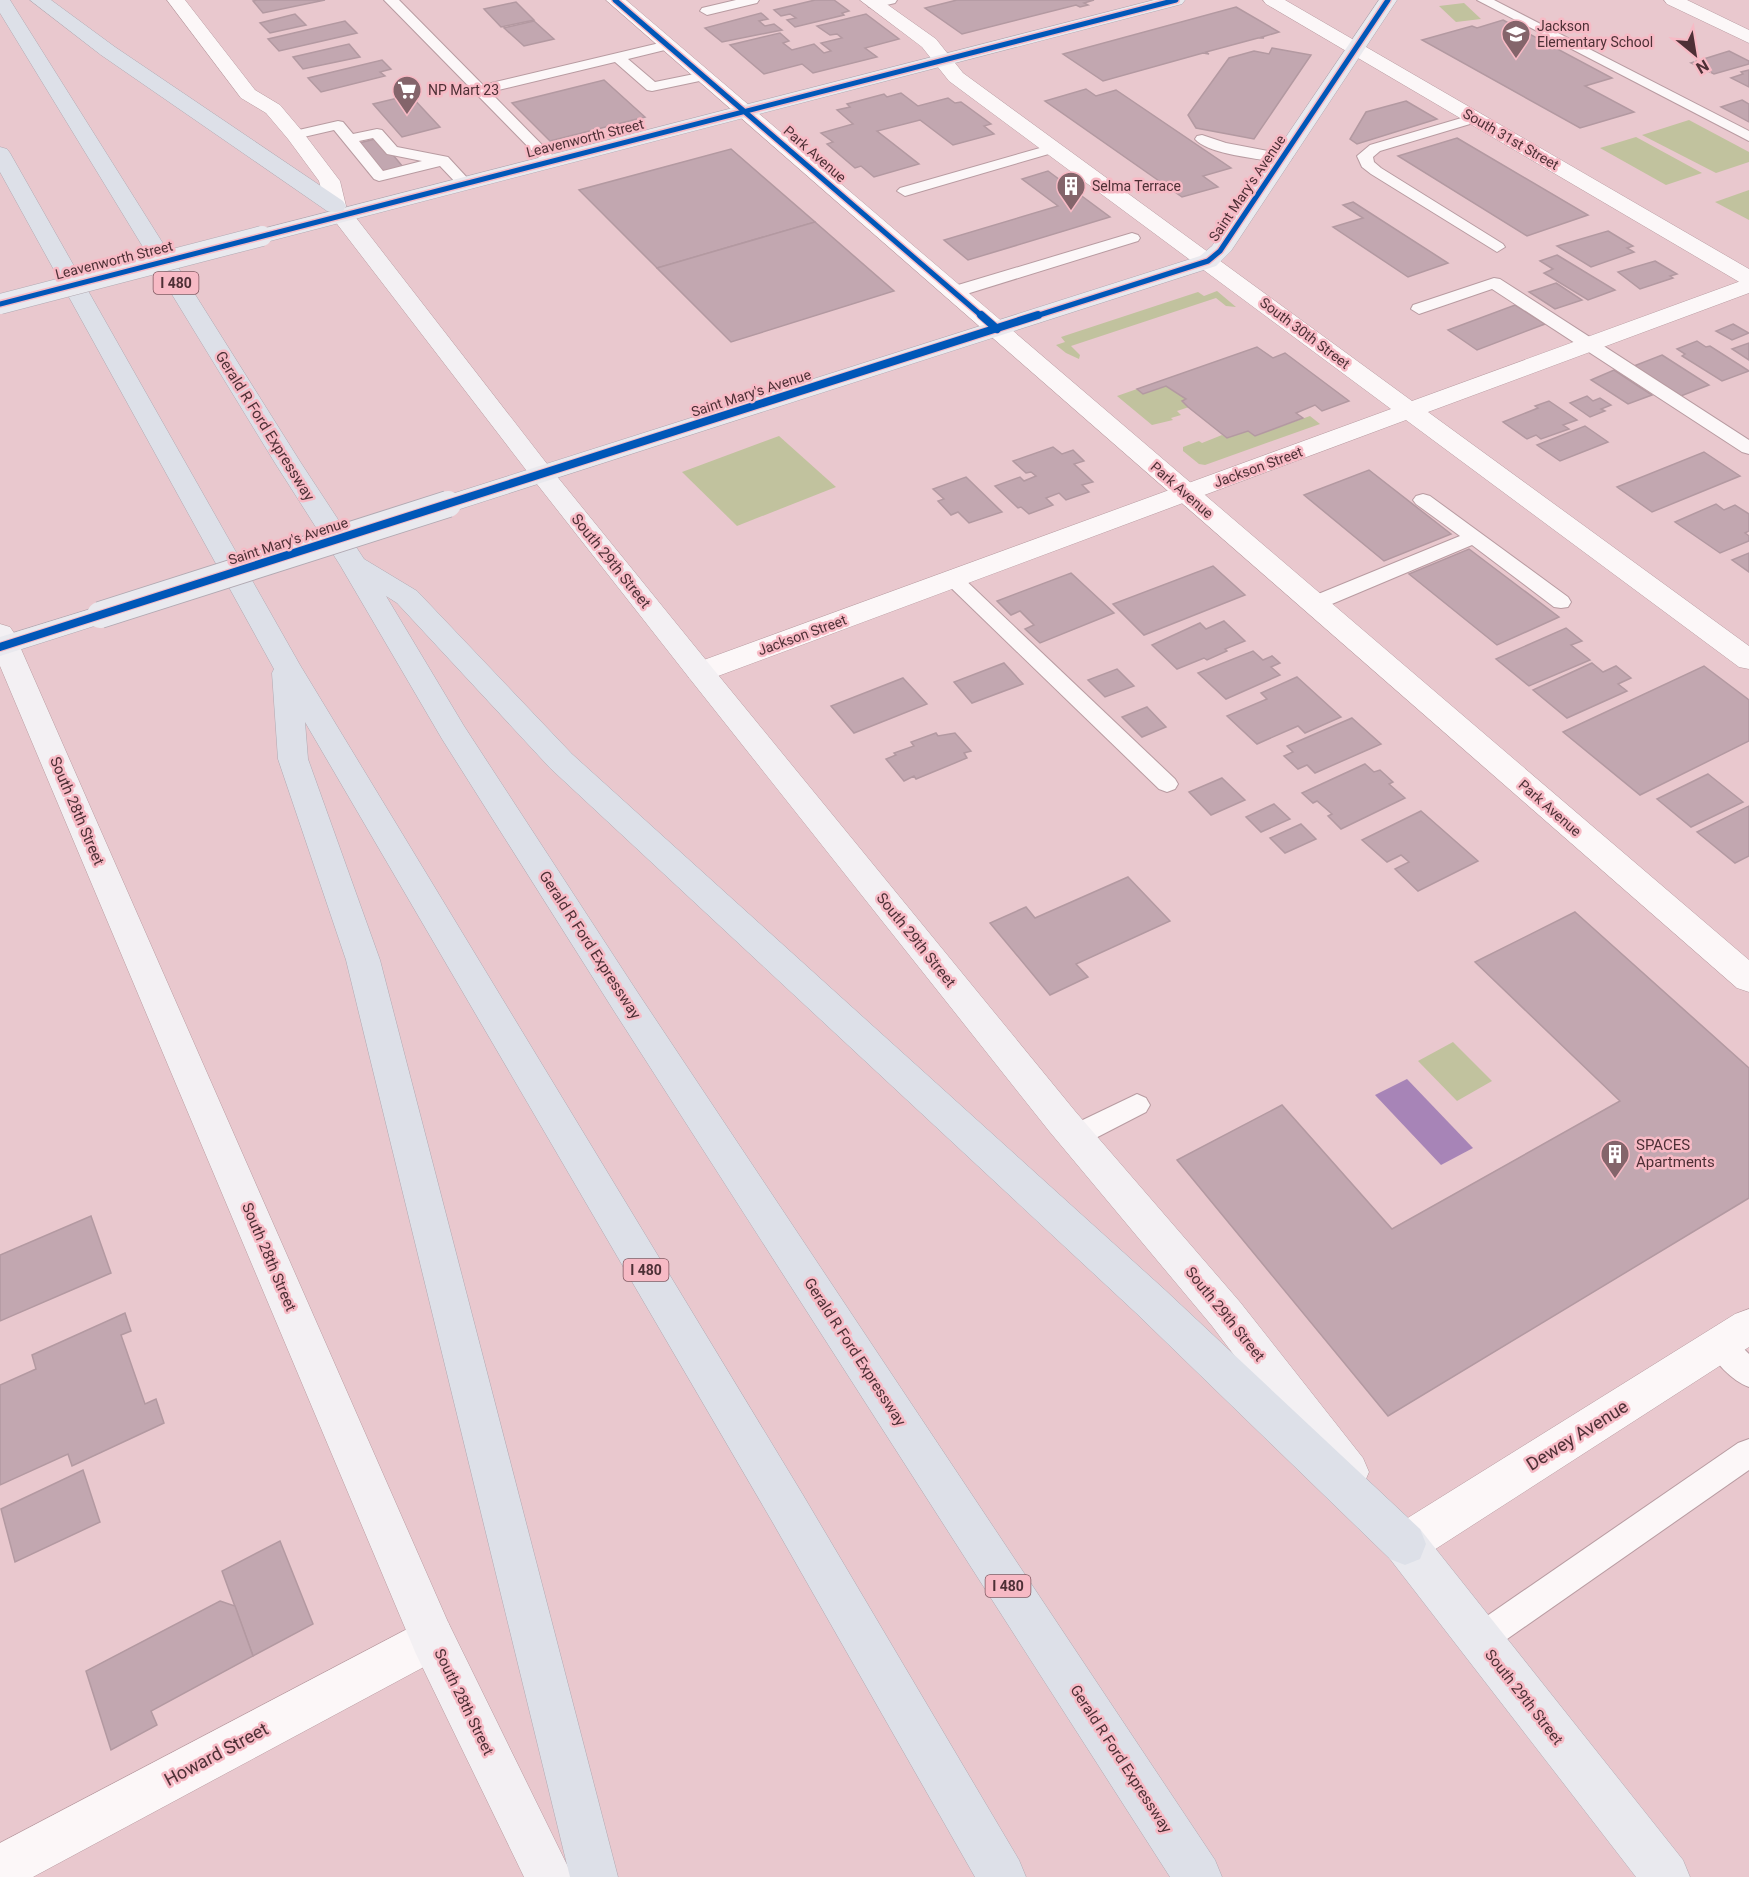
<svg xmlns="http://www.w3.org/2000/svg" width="1749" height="1877" font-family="Roboto,sans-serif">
  <rect width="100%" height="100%" fill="#e9c8ce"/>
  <g fill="#c1c29e">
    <path d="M1464,3l17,16 -25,3 -17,-16z"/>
    <path d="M1689,120l60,32v10l-33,11 -74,-38z"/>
    <path d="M1636,137l66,36 -36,12 -66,-37z"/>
    <path d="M1749,190v30l-34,-18z"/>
    <path d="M1217,291l19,16 -10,-1 -10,-8 -145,48 9,9 -1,4 -13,-6 -10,-8 9,-3 -4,-5 137,-45 6,4z"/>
    <path d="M1166,386l20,13 3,8 -12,4 4,4 -10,3 2,2 -21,5 -35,-29 20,-7 6,5z"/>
    <path d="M1310,416l10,8 -115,41 -6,-1 -16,-13v-4l16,-6 3,2 20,-8 5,3 21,-7 7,5z"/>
    <path d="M779,436l57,51 -99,39 -55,-54z"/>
    <path d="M1453,1042l39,39 -35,20 -39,-40z"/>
  </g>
  <path fill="#a784b7" d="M1407,1079l66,69 -32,17 -66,-70z"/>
  <g fill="#c2a7b0" stroke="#b399a1" stroke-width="1.5">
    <path d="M257,0h68l-62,13 -10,-12z"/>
    <path d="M815,0h19l15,11 -7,2 2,2 -49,12 -8,-7 9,-2 -6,-4 -9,2 -7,-6z"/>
    <path d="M957,0h137l-10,3 4,2 -8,2 -4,-2 -114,29 -37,-26z"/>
    <path d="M516,2l18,18 -33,7 -17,-18z"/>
    <path d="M1236,7l43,25 -17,5 2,1h-6l-52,14 3,2 -6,-1 -100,28 -40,-27z"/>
    <path d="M761,13l7,6 -9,2 6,5 9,-2 8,6 -60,12 -17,-14z"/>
    <path d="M295,14l11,11 -36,8 -10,-10z"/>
    <path d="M866,14l33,25 -34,9 12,9 -64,16 -11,-9 -38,10 -34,-29 50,-12 9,8 -6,2 9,7 22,-6 10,9 7,-2 -10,-8 21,-5 -5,-4 -7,1 -13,-9z"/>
    <path d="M1503,20l109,58 -27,8 49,26 -54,16 -158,-88 50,-14 5,2z"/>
    <path d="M345,21l12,12 -78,18 -11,-12z"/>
    <path d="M534,21l20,18 -30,7 -20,-18z"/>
    <path d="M349,44l11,13 -57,12 -10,-12z"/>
    <path d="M1272,48l39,7 -57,84 -58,-11 -8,-13 41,-57 25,-7 15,3z"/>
    <path d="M1729,51l20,10v3l-35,10 -23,-11z"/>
    <path d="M382,60l9,9 -11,3 5,4 -64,16 -13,-14z"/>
    <path d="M1749,70v17l-18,-9 12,-4 -2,-2z"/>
    <path d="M604,80l41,37 -95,24 -38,-38z"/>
    <path d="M1086,89l10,7 20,-6 115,78 -28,8 15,11 -36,10 -137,-96z"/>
    <path d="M901,93l17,13 30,-8 7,5 6,-1 30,22 -7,2 10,8 -41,11 -33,-25 -43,11 42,33 -45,13 -13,-11 -6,2 -28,-24 6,-2 -12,-9 32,-9 -16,-14 13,-3 -3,-3 37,-10 3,3z"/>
    <path d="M410,95l30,32 -38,10 -29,-33z"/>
    <path d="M1742,100l7,4v18l-28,-15z"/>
    <path d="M1406,101l31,18 -80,25 -7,-5 16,-27z"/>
    <path d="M379,138l29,35 -29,7 -28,-35z"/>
    <path d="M1457,138l131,77 -61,21 -129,-80z"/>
    <path d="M731,149l84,73 -158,46 -78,-78z"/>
    <path d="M1048,171l62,46 -142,43 -24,-20 114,-34 -36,-27z"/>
    <path d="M1353,202l95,61 -40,14 -75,-50 30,-9 -20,-13z"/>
    <path d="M815,222l79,69 -163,51 -74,-74z"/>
    <path d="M1608,231l25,15 -6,2 7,4 -43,15 -34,-21z"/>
    <path d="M1557,255l58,35 -27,10 -44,-27 9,-4 -13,-8z"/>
    <path d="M1655,261l22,13 -7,2 3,2 -33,11 -22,-17z"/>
    <path d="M1556,283l26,17 -27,9 -26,-17z"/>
    <path d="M1515,305l30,19 -68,26 -29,-20z"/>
    <path d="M1733,324l16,9 -17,7 -16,-9z"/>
    <path d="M1697,341l9,6 4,-1 39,25 -27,10 -40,-25 3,-2 -8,-5z"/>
    <path d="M1749,343v17l-17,-11z"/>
    <path d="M1257,347l16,11 12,-5 64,48 -27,10 -7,-6 -19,8 7,5 -48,18 -7,-5 -21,7 -39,-31 -6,-6 4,-2 -20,-13 -23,8 -6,-5z"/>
    <path d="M1662,355l47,30 -28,11 -47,-30z"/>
    <path d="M1614,370l38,25 -24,9 -37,-24z"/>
    <path d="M1587,396l6,5 7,-3 11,7 -10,4 4,2 -15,6 -20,-14z"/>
    <path d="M1549,401l28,19 -14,5 6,4 -28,10 -5,-4 -9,4 -24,-17 35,-14 -3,-2z"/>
    <path d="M1585,426l23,16 -48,19 -23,-16z"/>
    <path d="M1053,447l9,7 11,-4 11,11 -10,3 19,18 -11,3 7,7 -23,8 -7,-7 -13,5 7,7 -24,9 -8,-7 -3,1 -23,-22 25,-9 4,4 12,-5 -5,-4 -5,1 -13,-12z"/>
    <path d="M1704,452l36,24 -88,36 -35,-25z"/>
    <path d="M1369,470l82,64 -67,27 -80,-66z"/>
    <path d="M966,477l36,35 -33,11 -11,-11 -7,3 -13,-14 6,-2 -11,-10z"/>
    <path d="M1716,504l8,6 11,-5 14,9v17l-4,2 4,3v5l-29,12 -45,-31z"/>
    <path d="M1469,549l90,68 -62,28 -88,-71z"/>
    <path d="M1749,553v19l-17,-12z"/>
    <path d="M1213,566l32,29 -101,40 -31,-31z"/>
    <path d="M1071,573l43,40 -74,30 -15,-14 9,-4 -14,-14 -9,4 -14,-14z"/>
    <path d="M1224,621l21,20 -20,8 2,2 -20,9 -3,-2 -27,11 -25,-24 48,-22 6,6z"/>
    <path d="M1566,628l16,13 -11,4 19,15 -61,26 -33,-27z"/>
    <path d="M1253,651l10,9 9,-4 8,7 -9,4 9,8 -54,24 -28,-26z"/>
    <path d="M1004,663l19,21 -51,19 -18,-21z"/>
    <path d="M1592,663l11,9 13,-6 15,12 -13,6 9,7 -60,27 -34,-28z"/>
    <path d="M1704,666l45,34v41l-109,54 -77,-63z"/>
    <path d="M1117,669l17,17 -29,11 -17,-17z"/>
    <path d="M1297,677l44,40 -36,16 -7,-7 -41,18 -30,-28 40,-17 -6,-6z"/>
    <path d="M903,678l24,26 -73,29 -23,-27z"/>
    <path d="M1147,707l19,20 -24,10 -20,-20z"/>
    <path d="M1352,718l29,26 -66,29 -8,-8 -9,4 -14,-13 9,-4 -6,-6z"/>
    <path d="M936,733l2,3 17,-3 16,18 -7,2 3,5 -51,21 -2,-3 -10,5 -18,-22 10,-4 -2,-2 20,-7 -3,-4z"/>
    <path d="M1365,764l9,8 6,-2 13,12 -4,2 16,14 -64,31 -13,-13 4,-2 -15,-13 -4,2 -11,-10z"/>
    <path d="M1708,774l35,28 -52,25 -34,-28z"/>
    <path d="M1222,778l23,22 -34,15 -22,-23z"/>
    <path d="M1274,804l16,15 -29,13 -15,-15z"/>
    <path d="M1749,806v50l-14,7 -38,-31z"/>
    <path d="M1421,811l57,50 -60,30 -23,-22 14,-7 -8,-7 -14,7 -25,-22z"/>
    <path d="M1301,824l15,15 -31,14 -15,-15z"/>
    <path d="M1128,877l42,44 -94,43 12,13 -38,18 -60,-72 36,-16 9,11z"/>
    <path d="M1575,912l174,156v130l-361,218 -211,-256 105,-55 110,124 228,-128 -145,-139z"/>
    <path d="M91,1216l20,57 -111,48v-66z"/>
    <path d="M125,1313l6,18 -10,4 24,69 11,-5 8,24 -92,43 -4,-12 -68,31v-100l36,-16 -4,-14z"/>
    <path d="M83,1470l17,52 -85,40 -14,-53z"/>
    <path d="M280,1541l33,83 -60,32 -31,-85z"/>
    <path d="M220,1601l15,5 18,50 -102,55 6,14 -46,25 -25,-79z"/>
  </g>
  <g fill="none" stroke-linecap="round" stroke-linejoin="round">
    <g stroke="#b89ba1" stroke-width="2">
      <g id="service">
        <path d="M384,0h15l84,85 185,-44 5,1 2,3 -2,3 -45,11 27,23 49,-10 7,4 -2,3 -57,12 -5,-1 -32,-28 -125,30 65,66 3,3 -8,5 -5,-2z"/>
        <path d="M736,0h23l-2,3 -50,12 -7,-4 2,-3z"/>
        <path d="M874,0h23l-2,3 -21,5 -5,-1 -2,-3z"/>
        <path d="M1477,0h17l255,131v10z"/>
        <path d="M1475,114l7,4 -2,3 -100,30 -7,6 1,5 7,6 122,76 2,3 -8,5 -126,-78 -9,-7 -5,-11 13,-11z"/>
        <path d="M338,121l5,1 10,12 24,-5 5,1 15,17 51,10 24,26 -8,5 -5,-2 -19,-20 -61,15 -5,-2 -40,-49 -39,9 -7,-4 2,-3zM373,138l14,16 35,7 -39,10 -24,-30z"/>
        <path d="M1202,135l24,8 63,12 3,3 -8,5c-22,-4 -75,-8 -89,-24l2,-3z"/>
        <path d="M1054,144l5,1 2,3 -2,3 -154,45 -8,-5 3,-3z"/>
        <path d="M1132,233l6,2 2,3 -2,3 -178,55h-12l-2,-4 2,-4z"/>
        <path d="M1494,278l6,1 249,161v14l-7,-2 -250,-163 -73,25 -8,-5 2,-4z"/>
        <path d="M1423,494l7,2 138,101 3,5 -3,5 -7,1 -7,-1 -82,-62 -152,64 -7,1 -7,-1 -3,-5 3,-5 154,-63 -44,-32 -3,-4 3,-4z"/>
        <path d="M953,573l7,2 215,204 3,5 -3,5 -8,3 -8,-3 -213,-206 -3,-4 3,-4z"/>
        <path d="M1137,1094l9,4 4,7 -4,7 -62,32 -9,3 -9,-3 -4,-8 4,-8z"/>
        <path d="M1720,1331l10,4 19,19v33c-17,-6 -36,-26 -43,-43l4,-9z"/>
        <path d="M1749,1439v31l-259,181 -11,5 -11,-5 -5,-11 5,-11 270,-186z"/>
      </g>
    </g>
    <g stroke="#b89ba1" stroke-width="1">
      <g id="minor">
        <path d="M167,0h18l70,90 25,15 22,26 38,50 6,25 -3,5 -8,1 -8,-1 -8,-30 -31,-42 -22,-26 -25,-15z"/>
        <path d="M860,0h21l55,39 27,34 449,328 337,-123v15l-321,119 321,234v23l-10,-2 -333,-247 -696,259 -10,3 -10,-3 -4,-7 4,-7 701,-256 -442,-328 -27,-34z"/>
        <path d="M1664,0h23l62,30v13l-82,-39z"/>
        <path d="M1749,1309v38l-329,212 -15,6 -15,-6 -6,-15 6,-15 345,-215z"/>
        <path d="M432,1616l16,6 6,16 -6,16 -415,223h-33v-34z"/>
      </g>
    </g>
    <g stroke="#b89ba1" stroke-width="1">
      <g id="tertiary">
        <path d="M606,0h20l1123,960v32l-12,-4z"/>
        <path d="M1263,0h22l464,269v16l-8,-2 -475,-279z"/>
      </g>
    </g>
    <g stroke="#b89ba1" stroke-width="1">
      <g id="secondary">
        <path d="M342,209l8,1 201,259 159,196 365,446 165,191 123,156 6,14 -6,14 -15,6 -15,-6 -121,-160 -163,-195 -359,-452 -157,-200 -199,-259 -3,-5 3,-5z"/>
        <path d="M0,624l10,3 4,6 434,989 125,255h-49l-108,-223 -416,-988z"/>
      </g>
    </g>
    <g stroke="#b1a9b2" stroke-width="1">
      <g id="primary">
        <path d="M1154,0h31l-3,4 -912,237 -8,2 -8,-2 -3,-5 3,-5z"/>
        <path d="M1379,0h18l-166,251 -15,15 -759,244 -9,2 -9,-2 -4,-6 4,-6 761,-242 12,-10z"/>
        <path d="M100,606l10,3 4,6 -4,6 -110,35v-19z"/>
        <path d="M1405,1523l15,6 263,331 7,17h-54l-246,-318 -6,-15 6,-15z"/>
      </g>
    </g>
    <g stroke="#b1a9b2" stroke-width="1">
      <g id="motorway">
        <path d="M0,0h10l291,463 63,96 53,32 155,163 592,535 256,240 6,15 -6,15 -15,6 -15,-6 -254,-246 -586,-545 -153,-165 -11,-7 78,130 174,267 577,867 7,17h-52l-556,-866 -172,-272 -102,-174 -65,-102 -275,-450z"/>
        <path d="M30,0h21l64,47 228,154 3,5 -3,5 -8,1 -8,-1 -226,-156z"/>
        <path d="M0,147l7,2 3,4 290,512 503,830 216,365 7,17h-51l-202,-354 -468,-801 3,37 72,201 238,917h-48l-224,-917 -68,-201 -6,-86 2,-4 -274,-497z"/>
      </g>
    </g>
    <use href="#service" fill="#fcf7f8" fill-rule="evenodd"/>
    <use href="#minor" fill="#fcf7f8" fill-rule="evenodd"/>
    <use href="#tertiary" fill="#fcf7f8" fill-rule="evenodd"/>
    <use href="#secondary" fill="#f3f0f3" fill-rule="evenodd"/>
    <use href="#primary" fill="#e9e9ee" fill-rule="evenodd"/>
    <use href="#motorway" fill="#dde0e8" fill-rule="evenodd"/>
    <g stroke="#b1a9b2" stroke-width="21" stroke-linecap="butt">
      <path id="primary-bridge-far1" d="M0,304l262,-68"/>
    </g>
    <g stroke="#b1a9b2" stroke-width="28" stroke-linecap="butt">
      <path id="primary-bridge" d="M100,615l348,-111"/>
    </g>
    <use href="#primary-bridge-far1" stroke="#e9e9ee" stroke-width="20"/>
    <use href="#primary-bridge" stroke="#e9e9ee" stroke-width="26"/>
    <g stroke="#f7bac5" stroke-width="8">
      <g id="cycleway-far1">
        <path d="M615,0l368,317"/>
        <path d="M0,304l1176,-304"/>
        <path d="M1033,317l175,-56 12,-10 168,-251"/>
      </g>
    </g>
    <g stroke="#f7bac5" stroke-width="10">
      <g id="cycleway">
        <path d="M981,315l16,14"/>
        <path d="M0,647l1038,-332"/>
      </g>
    </g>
    <use href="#cycleway-far1" stroke="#0057b8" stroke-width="5"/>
    <use href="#cycleway" stroke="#0057b8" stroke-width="8"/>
  </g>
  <defs>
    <g id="school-pin" transform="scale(1.5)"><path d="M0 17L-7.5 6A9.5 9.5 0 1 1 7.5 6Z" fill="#84656b" stroke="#f7bac5"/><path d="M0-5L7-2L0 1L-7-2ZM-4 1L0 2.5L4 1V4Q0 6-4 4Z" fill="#fff"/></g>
    <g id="supermarket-pin" transform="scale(1.5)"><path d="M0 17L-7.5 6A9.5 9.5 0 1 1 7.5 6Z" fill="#84656b" stroke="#f7bac5"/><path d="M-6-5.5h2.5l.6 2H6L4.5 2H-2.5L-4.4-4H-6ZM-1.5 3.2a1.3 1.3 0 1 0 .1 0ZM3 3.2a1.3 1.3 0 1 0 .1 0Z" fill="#fff"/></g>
    <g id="building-pin" transform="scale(1.5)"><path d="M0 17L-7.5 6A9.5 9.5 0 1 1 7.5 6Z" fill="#84656b" stroke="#f7bac5"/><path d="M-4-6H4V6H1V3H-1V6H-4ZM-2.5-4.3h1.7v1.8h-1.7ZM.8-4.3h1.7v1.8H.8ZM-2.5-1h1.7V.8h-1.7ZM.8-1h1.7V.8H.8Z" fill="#fff"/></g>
  </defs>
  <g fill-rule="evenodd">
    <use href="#school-pin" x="1516" y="34"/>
    <use href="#supermarket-pin" x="407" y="90"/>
    <use href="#building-pin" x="1071" y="186"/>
    <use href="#building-pin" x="1615" y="1154"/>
  </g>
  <g text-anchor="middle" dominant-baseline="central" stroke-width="5" stroke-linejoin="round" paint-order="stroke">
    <g font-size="14" fill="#4e3036" stroke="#f7bac5" text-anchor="start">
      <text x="1537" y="26">Jackson<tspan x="1537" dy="16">Elementary School</tspan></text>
      <text x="428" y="90">NP Mart 23</text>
      <text x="1092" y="186">Selma Terrace</text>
    </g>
    <g font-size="14" fill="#4e3036" stroke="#f7bac5">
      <text transform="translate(585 138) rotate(-14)">Leavenworth Street</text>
      <text transform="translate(1511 139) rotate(30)">South 31st Street</text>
      <text transform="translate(815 154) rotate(41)">Park Avenue</text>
      <text transform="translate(1247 188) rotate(-56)">Saint Mary's Avenue</text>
      <text transform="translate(114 260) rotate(-14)">Leavenworth Street</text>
      <text transform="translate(1305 333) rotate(37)">South 30th Street</text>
      <text transform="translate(751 393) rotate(-18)">Saint Mary's Avenue</text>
      <text transform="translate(1258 467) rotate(-20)">Jackson Street</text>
      <text transform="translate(1182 490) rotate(41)">Park Avenue</text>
      <text transform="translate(288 541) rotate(-18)">Saint Mary's Avenue</text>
      <text transform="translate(802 635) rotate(-20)">Jackson Street</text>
      <text transform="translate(1550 808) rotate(41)">Park Avenue</text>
    </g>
    <g fill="#f7bac5" stroke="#815961" stroke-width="1.5">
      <rect x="153.5" y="272" width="45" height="22" rx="4.5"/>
      <rect x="623.5" y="1259" width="45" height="22" rx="4.5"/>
      <rect x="985.5" y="1575" width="45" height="22" rx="4.5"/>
    </g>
    <g font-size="14" font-weight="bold" fill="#4e3036">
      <text x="176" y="283">I 480</text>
      <text x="646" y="1270">I 480</text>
      <text x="1008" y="1586">I 480</text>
    </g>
    <g font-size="15" fill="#4e3036" stroke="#f7bac5">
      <text transform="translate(265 426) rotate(58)">Gerald R Ford Expressway</text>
      <text transform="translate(611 561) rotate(51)">South 29th Street</text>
      <text transform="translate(77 811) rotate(67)">South 28th Street</text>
      <text transform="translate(916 940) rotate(51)">South 29th Street</text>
      <text transform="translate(590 945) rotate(57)">Gerald R Ford Expressway</text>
      <text transform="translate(269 1257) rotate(67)">South 28th Street</text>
      <text transform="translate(1225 1314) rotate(51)">South 29th Street</text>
      <text transform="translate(855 1352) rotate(57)">Gerald R Ford Expressway</text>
      <text transform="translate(1524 1697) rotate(52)">South 29th Street</text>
      <text transform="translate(464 1702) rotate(64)">South 28th Street</text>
      <text transform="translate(1121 1759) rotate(57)">Gerald R Ford Expressway</text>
    </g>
    <g font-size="15" fill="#4e3036" stroke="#f7bac5" text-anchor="start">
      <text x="1636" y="1145">SPACES<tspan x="1636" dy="17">Apartments</tspan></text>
    </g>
    <g font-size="18" fill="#4e3036" stroke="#f7bac5">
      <text transform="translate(1577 1435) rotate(-32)">Dewey Avenue</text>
      <text transform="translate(216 1754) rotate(-28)">Howard Street</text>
    </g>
  </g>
  <g transform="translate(1695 54) rotate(150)" stroke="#f7bac5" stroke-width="4.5" paint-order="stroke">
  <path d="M0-4.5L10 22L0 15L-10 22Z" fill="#4e3036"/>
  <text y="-9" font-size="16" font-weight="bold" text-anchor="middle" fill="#4e3036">N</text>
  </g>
</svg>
